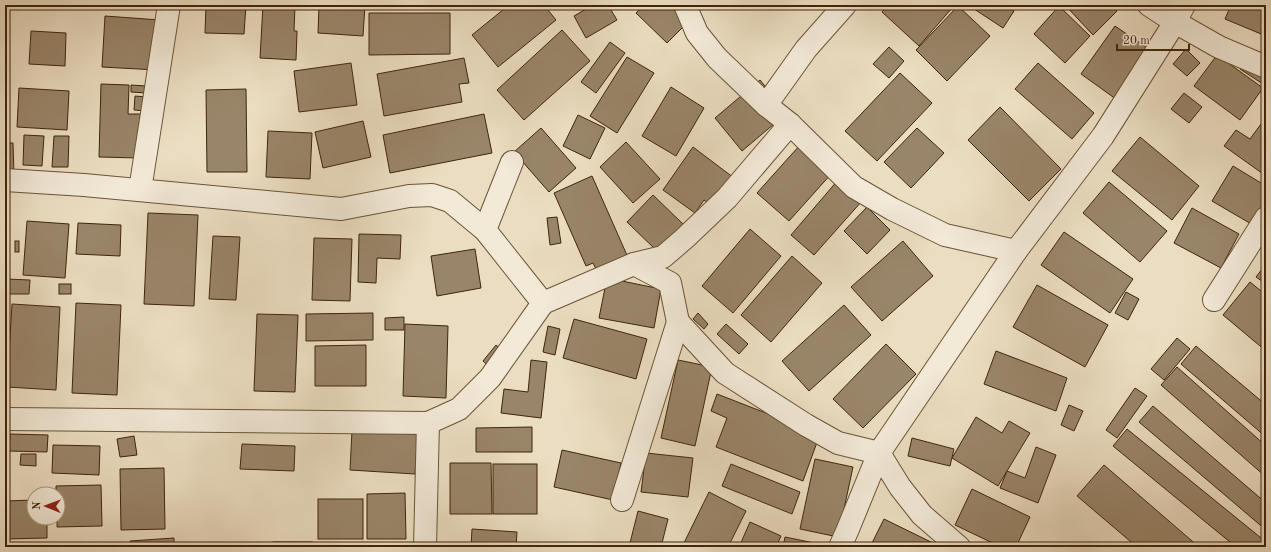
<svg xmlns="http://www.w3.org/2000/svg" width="1271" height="552" font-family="'Old Standard TT',serif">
  <rect width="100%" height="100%" fill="#ebddc1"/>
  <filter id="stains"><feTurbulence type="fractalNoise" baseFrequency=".005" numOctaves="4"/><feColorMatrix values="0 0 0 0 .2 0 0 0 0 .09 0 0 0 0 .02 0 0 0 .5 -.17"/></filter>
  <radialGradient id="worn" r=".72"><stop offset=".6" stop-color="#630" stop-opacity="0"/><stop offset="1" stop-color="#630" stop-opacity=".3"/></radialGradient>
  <g fill="#998569" stroke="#402509">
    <path d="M206,5h40l-2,29 -39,-1z"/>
    <path d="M263,5h32l-1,26h3l-1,29 -36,-2z"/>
    <path d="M319,5h46l-2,31 -45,-3z"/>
    <path d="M509,5h35l12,15 -58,47 -26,-32z"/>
    <path d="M593,5h15l9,15 -31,18 -12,-22z"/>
    <path d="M644,5h47l7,7 -31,31 -31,-30z"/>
    <path d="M888,5h61l3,3 -33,38 -37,-34z"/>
    <path d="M968,5h37l9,6 -11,17z"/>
    <path d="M1065,5h45l7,6 -24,24z"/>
    <path d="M1231,5h35v31l-41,-17z"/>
    <path d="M958,6l32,30 -43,45 -31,-31z"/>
    <path d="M1059,6l31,30 -25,27 -31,-29z"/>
    <path d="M369,13h81v41l-81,1z"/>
    <path d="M105,16l55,4 -3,50 -55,-3z"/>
    <path d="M1115,26l35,24 -30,52 -39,-28z"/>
    <path d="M562,30l28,31 -66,59 -27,-30z"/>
    <path d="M31,31l35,2 -1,33 -36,-2z"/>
    <path d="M610,42l15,11 -29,40 -15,-11z"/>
    <path d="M889,47l15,14 -15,17 -16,-14z"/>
    <path d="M1186,49l14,14 -13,13 -14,-12z"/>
    <path d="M1250,53l16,10v23l-26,-17z"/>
    <path d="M1217,55l46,33 -23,32 -46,-34z"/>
    <path d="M627,57l27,16 -37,60 -27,-17z"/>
    <path d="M464,58l5,25 -10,1 3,18 -78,14 -7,-42z"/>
    <path d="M351,63l6,42 -58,7 -5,-41z"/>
    <path d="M1038,63l56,50 -22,26 -57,-50z"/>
    <path d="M900,73l32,30 -55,58 -32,-30z"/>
    <path d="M760,80l27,33 -45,38 -27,-33z"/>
    <path d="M101,84l28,1 -1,29h13l-2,44 -40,-1z"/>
    <path d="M131,85l16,1 -1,7 -15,-1z"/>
    <path d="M671,87l33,21 -28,48 -34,-20z"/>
    <path d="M19,88l50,3 -2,39 -50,-3z"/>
    <path d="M246,89l1,83h-40l-1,-82z"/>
    <path d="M1184,93l18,14 -13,16 -18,-14z"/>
    <path d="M135,96l12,1 -1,14 -12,-1z"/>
    <path d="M1000,107l61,62 -32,32 -61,-61z"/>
    <path d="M484,114l8,39 -102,20 -7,-38z"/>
    <path d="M578,115l27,13 -15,31 -27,-13z"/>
    <path d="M363,121l8,36 -48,11 -8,-36z"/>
    <path d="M1261,124l5,4v48l-42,-30 12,-16 14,9z"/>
    <path d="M541,128l35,40 -27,24 -35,-40z"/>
    <path d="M917,128l27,25 -33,35 -27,-26z"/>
    <path d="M268,131l44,2 -2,46 -44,-2z"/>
    <path d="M24,135l20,1 -2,30 -19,-1z"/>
    <path d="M54,136h15l-1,31h-16z"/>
    <path d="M1140,137l59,49 -27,34 -60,-49z"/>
    <path d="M626,142l34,37 -27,24 -33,-36z"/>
    <path d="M5,143h8l1,33 -9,1z"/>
    <path d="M800,145l32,28 -43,48 -32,-28z"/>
    <path d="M693,147l45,34 -20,28 -14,-9 -9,13 -32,-23z"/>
    <path d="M1233,166l33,20v17l-13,22 -41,-24z"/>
    <path d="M592,176l38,86 -31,13 -6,-12 -7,3 -32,-73z"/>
    <path d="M838,180l24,21 -48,54 -23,-20z"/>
    <path d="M1109,182l58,49 -27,31 -57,-49z"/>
    <path d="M653,195l30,29 -26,27 -30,-29z"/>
    <path d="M867,207l23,23 -23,24 -23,-23z"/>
    <path d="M1192,208l47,26 -18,34 -47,-25z"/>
    <path d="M148,213l50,2 -4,91 -50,-2z"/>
    <path d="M557,217l4,26 -11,2 -3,-27z"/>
    <path d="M27,221l42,3 -4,54 -42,-3z"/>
    <path d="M78,223l43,2 -1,31 -44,-2z"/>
    <path d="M750,229l31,27 -48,57 -31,-27z"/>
    <path d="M1064,232l69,47 -23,34 -69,-48z"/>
    <path d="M359,234l42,1 -1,24 -23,-1 -1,25 -18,-1z"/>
    <path d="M213,236l27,1 -4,63 -27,-1z"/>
    <path d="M314,238l38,1 -2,62 -38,-1z"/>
    <rect x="15" y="241" width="4" height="11"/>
    <path d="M903,241l30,35 -51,45 -31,-34z"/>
    <path d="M475,249l6,39 -44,8 -6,-40z"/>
    <path d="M792,256l30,27 -51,59 -30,-27z"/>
    <path d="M1266,264v20l-10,-7z"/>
    <path d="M607,278l54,11 -7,39 -55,-10z"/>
    <path d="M6,279l24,1 -1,14h-23z"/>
    <path d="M1250,282l16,13v56l-43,-36z"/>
    <rect x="59" y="284" width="12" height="10"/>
    <path d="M1037,285l71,40 -23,42 -72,-40z"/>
    <path d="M1126,292l13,7 -11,21 -13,-7z"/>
    <path d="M76,303l45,2 -4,90 -45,-2z"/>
    <path d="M12,304l48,3 -4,83 -49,-3z"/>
    <path d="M844,305l27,30 -62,56 -27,-30z"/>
    <path d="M373,313v27l-67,1v-27z"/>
    <path d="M698,313l10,11 -4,5 -11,-10z"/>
    <path d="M257,314l41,1 -3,77 -41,-1z"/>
    <path d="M404,317v13h-19v-12z"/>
    <path d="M574,319l73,20 -11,40 -73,-21z"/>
    <path d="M405,324l43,2 -2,72 -43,-2z"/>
    <path d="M726,324l22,20 -9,10 -22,-20z"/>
    <path d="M548,326l12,3 -5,26 -12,-3z"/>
    <path d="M1177,338l13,11 -26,31 -13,-11z"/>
    <path d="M886,344l30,30 -53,54 -30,-29z"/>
    <path d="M366,345v41h-51v-40z"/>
    <path d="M496,345l9,8 -13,16 -9,-8z"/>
    <path d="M1196,346l70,59v32l-85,-73z"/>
    <path d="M996,351l71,27 -11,33 -72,-27z"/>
    <path d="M531,360l16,2 -6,56 -40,-5 3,-24 24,3z"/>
    <path d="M678,360l34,7 -17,79 -34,-8z"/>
    <path d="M1177,367l89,79v31l-105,-92z"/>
    <path d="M1135,388l12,8 -30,42 -11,-8z"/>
    <path d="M717,394l103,40 -17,47 -87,-34 11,-29 -16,-7z"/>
    <path d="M1069,405l14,6 -9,20 -13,-6z"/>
    <path d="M1153,406l113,97v27l-127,-108z"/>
    <path d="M976,417l26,16 7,-12 21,12 -32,53 -46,-28z"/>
    <path d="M532,427v25h-56v-24z"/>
    <path d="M1127,429l139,113v5h-30l-123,-101z"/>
    <path d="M352,430l66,4 -3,40 -65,-4z"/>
    <path d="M10,434l38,1 -1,17 -38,-1z"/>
    <path d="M134,436l3,19 -17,2 -3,-18z"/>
    <path d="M912,438l42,11 -4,17 -42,-10z"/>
    <path d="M242,444l53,2 -1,25 -54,-2z"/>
    <path d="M53,445l47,1 -1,29 -47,-2z"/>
    <path d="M1036,447l20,8 -18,48 -38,-15 7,-17 18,7z"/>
    <path d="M562,450l59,13 -8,37 -59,-13z"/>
    <path d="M646,453l47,5 -5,39 -47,-5z"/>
    <path d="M21,454h15v12l-16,-1z"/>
    <path d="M815,459l38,8 -15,70 -38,-8z"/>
    <path d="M450,463h41l1,51h-42z"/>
    <rect x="493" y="464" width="44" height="50"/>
    <path d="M731,464l69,28 -8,22 -70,-28z"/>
    <path d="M1104,465l95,82h-62l-60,-51z"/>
    <path d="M164,468l1,61 -44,1 -1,-61z"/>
    <path d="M101,485l1,41 -45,1 1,-33h-2v-8z"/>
    <path d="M972,489l58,28 -14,30h-15l-46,-22z"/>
    <path d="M709,492l37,19 -18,36h-46z"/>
    <path d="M405,493l1,46h-39v-45z"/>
    <rect x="318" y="499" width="45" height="40"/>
    <path d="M34,500v18h13v20l-42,1v-38z"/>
    <path d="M638,511l30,8 -7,28h-32z"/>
    <path d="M884,519l49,24 -2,4h-61z"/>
    <path d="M750,522l31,14 -5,11h-37z"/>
    <path d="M472,529l45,3 -1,15h-45z"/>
    <path d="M785,537l39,8 -1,2h-40z"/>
    <path d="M174,538v9h-43l-1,-6z"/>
    <rect x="273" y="542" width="39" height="5"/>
  </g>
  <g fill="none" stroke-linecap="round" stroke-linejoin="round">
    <g stroke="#6b5337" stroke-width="24">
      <g id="minor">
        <path d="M685,5l12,28 20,25 49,47 24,19 64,63 38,22 53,26 71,16"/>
        <path d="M1149,5l26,17 44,25 47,20"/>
        <path d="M766,105l40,-56 39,-44"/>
        <path d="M5,180l79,5 257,24 68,-13 23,-1 18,6 35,29 58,73"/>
        <path d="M140,190l29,-185"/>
        <path d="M485,230l27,-68"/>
        <path d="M634,264l36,19 8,39 47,51 81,52 32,18 41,10 21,34 22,28 37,32"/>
        <path d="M1214,300l52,-82"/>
        <path d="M5,419l423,4 31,-14 31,-31 53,-75 91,-39 29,-7 22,-19 42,-40 63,-74"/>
        <path d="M622,500l56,-178"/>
        <path d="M425,547l3,-124"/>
        <path d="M840,547l8,-18 31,-76 137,-202 87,-115 72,-114 9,-17"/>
      </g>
    </g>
    <use href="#minor" stroke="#f2e9d7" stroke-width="22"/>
  </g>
  <rect width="1271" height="552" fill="none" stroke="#ebddc1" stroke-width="20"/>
  <rect x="6" y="6" width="1259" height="540" fill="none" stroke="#402509" stroke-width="2"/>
  <rect x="10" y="10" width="1251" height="532" fill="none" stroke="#402509"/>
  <g transform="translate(46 506) rotate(271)"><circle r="19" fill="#f2e9d7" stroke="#ab9b85"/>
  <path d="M0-3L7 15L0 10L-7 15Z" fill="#8f2418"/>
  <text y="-6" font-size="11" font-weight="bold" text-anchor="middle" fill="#402509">N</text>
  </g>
  <path d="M1117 44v6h72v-6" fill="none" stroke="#402509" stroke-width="2"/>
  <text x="1123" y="44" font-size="12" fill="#402509" stroke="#f2e9d7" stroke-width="3" paint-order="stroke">20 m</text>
  <rect width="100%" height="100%" filter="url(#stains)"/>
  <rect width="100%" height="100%" fill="url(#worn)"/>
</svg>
